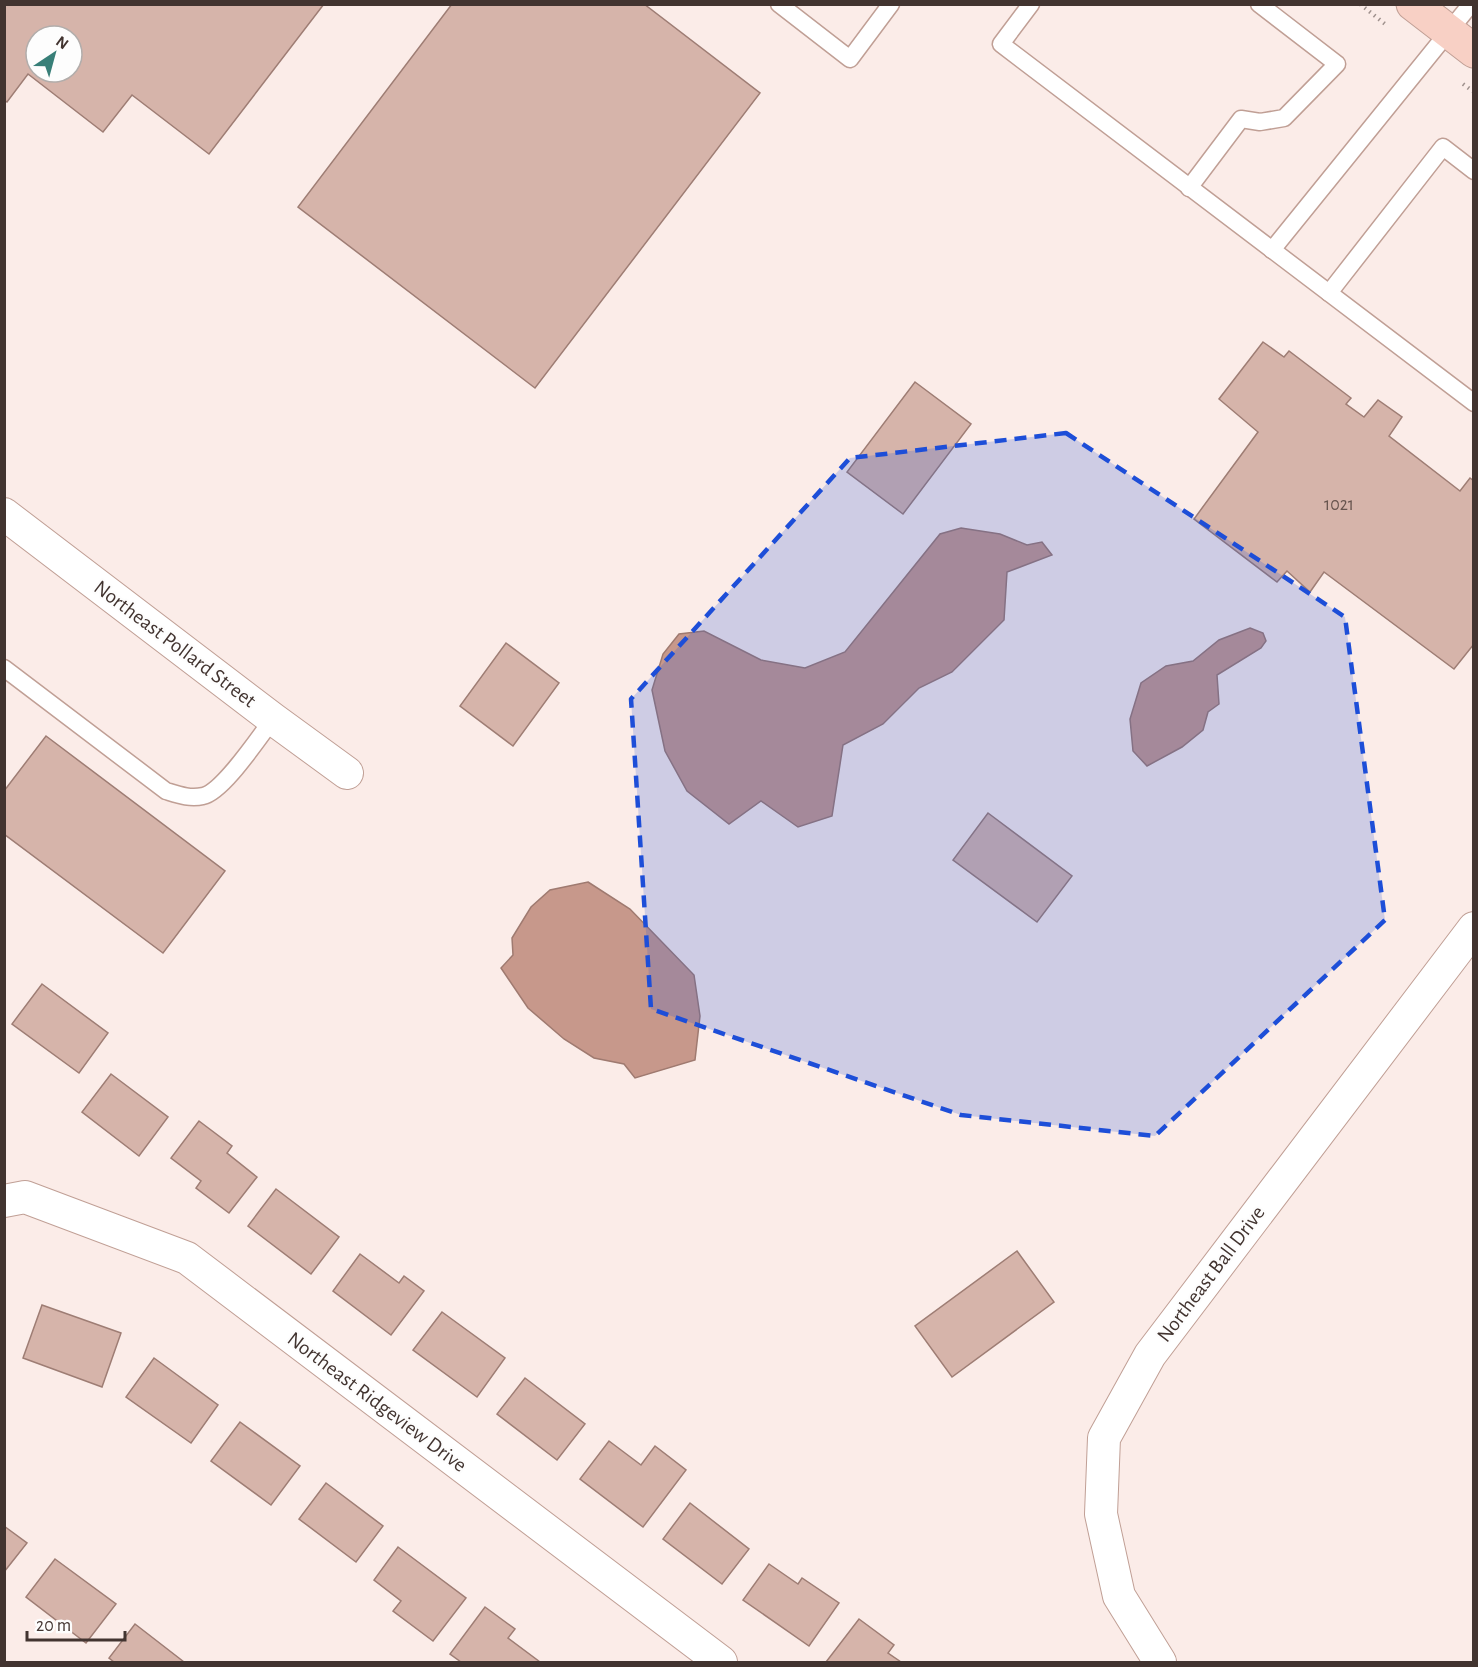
<svg xmlns="http://www.w3.org/2000/svg" width="1478" height="1667" font-family="'Alegreya Sans',sans-serif">
  <rect width="100%" height="100%" fill="#fbece8"/>
  <g fill="#c7988b" stroke="#9f7a70" stroke-width="1.5">
    <path d="M961,528l39,6 27,11 15,-3 10,13 -45,17 -3,48 -52,52 -33,16 -36,36 -40,21 -11,71 -34,11 -37,-26 -32,23 -42,-33 -22,-40 -13,-61 11,-36 16,-20 25,-3 57,29 44,8 40,-16 95,-118z"/>
    <path d="M1250,628l13,5 3,8 -5,7 -44,27 2,29 -11,8 -5,18 -21,17 -35,19 -14,-15 -3,-32 11,-36 25,-17 27,-5 26,-21z"/>
    <path d="M588,882l42,27 64,66 6,41 -5,44 -60,18 -11,-14 -30,-6 -30,-19 -36,-31 -27,-40 12,-13 -1,-17 19,-31 19,-17z"/>
  </g>
  <g fill="#d6b4aa" stroke="#9e7d74" stroke-width="1.5" fill-rule="evenodd">
    <path d="M4,4h320l-115,150 -77,-59 -29,37 -75,-58 -21,28 -3,-2zM36,36h36v36h-36z"/>
    <path d="M452,4h192l116,89 -225,295 -237,-181z"/>
    <path d="M1263,342l21,15 5,-6 62,47 -5,6 18,13 14,-17 24,17 -13,19 71,55 10,-13 4,3v163l-20,25 -130,-97 -14,20 -23,-21 -10,11 -83,-63 64,-87 -39,-33z"/>
    <path d="M915,382l56,42 -68,90 -56,-42z"/>
    <path d="M506,643l53,40 -46,63 -53,-40z"/>
    <path d="M46,736l179,135 -62,82 -159,-119v-43z"/>
    <path d="M988,813l84,63 -35,46 -84,-62z"/>
    <path d="M42,984l66,49 -29,40 -67,-49z"/>
    <path d="M111,1074l57,43 -29,39 -57,-44z"/>
    <path d="M199,1121l33,25 -5,7 30,24 -28,36 -33,-25 5,-7 -30,-23z"/>
    <path d="M276,1189l63,48 -28,37 -63,-48z"/>
    <path d="M1017,1251l37,51 -102,75 -37,-51z"/>
    <path d="M360,1254l39,29 5,-7 20,15 -33,44 -58,-44z"/>
    <path d="M42,1305l79,28 -19,54 -79,-29z"/>
    <path d="M442,1312l63,46 -28,39 -64,-47z"/>
    <path d="M154,1358l64,47 -27,38 -65,-46z"/>
    <path d="M525,1378l60,46 -28,36 -60,-46z"/>
    <path d="M240,1422l60,44 -29,39 -60,-44z"/>
    <path d="M609,1441l32,24 14,-19 31,24 -43,57 -63,-48z"/>
    <path d="M326,1483l57,43 -27,36 -57,-43z"/>
    <path d="M690,1503l59,46 -27,35 -59,-45z"/>
    <path d="M4,1526l23,17 -23,29z"/>
    <path d="M398,1547l68,51 -33,43 -40,-30 8,-10 -27,-21z"/>
    <path d="M55,1559l61,45 -30,39 -60,-46z"/>
    <path d="M769,1564l29,20 4,-6 37,25 -30,43 -66,-46z"/>
    <path d="M485,1607l30,22 -7,9 32,24h-79l-11,-8z"/>
    <path d="M859,1619l35,26 -6,8 13,9h-75z"/>
    <path d="M135,1624l49,38h-70l-5,-4z"/>
  </g>
  <g fill="none" stroke-linecap="round" stroke-linejoin="round">
    <g stroke="#c09f95" stroke-width="19">
      <g id="service">
        <path d="M779,4l71,55 41,-55"/>
        <path d="M1031,4l-30,40 473,359"/>
        <path d="M1189,188l52,-69 19,3 24,-4 53,-54 -78,-60"/>
        <path d="M1272,250l199,-246"/>
        <path d="M1329,293l114,-146 31,24"/>
        <path d="M4,668l162,123c13,4 24,8 37,5 20,-4 56,-59 70,-77"/>
      </g>
    </g>
    <g stroke="#c09f95" stroke-width="34">
      <g id="minor">
        <path d="M4,514l269,205 74,54"/>
        <path d="M4,1201l21,-4 162,61 534,404"/>
        <path d="M1160,1662l-41,-66 -18,-82 3,-76 46,-83 324,-427"/>
      </g>
    </g>
    <g stroke="#c09f95" stroke-width="35">
      <path id="secondary" d="M1413,4l61,47"/>
    </g>
    <g stroke="#9f918d" stroke-width="4" stroke-dasharray="1.5 4.5" stroke-linecap="butt">
      <path d="M1360,4l25,20"/>
      <path d="M1463,84l11,8"/>
    </g>
    <use href="#service" stroke="#fff" stroke-width="16"/>
    <use href="#minor" stroke="#fff" stroke-width="32"/>
    <use href="#secondary" stroke="#f8d0c5" stroke-width="33"/>
  </g>
  <path fill="#1d4ed8" fill-opacity="0.2" stroke="#1d4ed8" stroke-width="4.5" stroke-dasharray="12 8" stroke-linejoin="round" d="M1066,433l279,184 40,303 -230,216 -194,-21 -310,-106 -20,-310 219,-241z"/>
  <g text-anchor="middle" dominant-baseline="central" stroke-width="4.5" stroke-linejoin="round" paint-order="stroke">
    <g font-size="18" fill="#67544e">
      <text x="1339" y="505">1021</text>
    </g>
    <g font-size="21" fill="#423430" stroke="#fdfdfd">
      <text transform="translate(175 644) rotate(37)">Northeast Pollard Street</text>
      <text transform="translate(1211 1274) rotate(-53)">Northeast Ball Drive</text>
      <text transform="translate(377 1402) rotate(37)">Northeast Ridgeview Drive</text>
    </g>
  </g>
  <rect width="1478" height="1667" fill="none" stroke="#423430" stroke-width="12"/>
  <g transform="translate(54 54) rotate(36)"><circle r="28" fill="#fdfdfd" stroke="#b2adab" stroke-width="1.5"/>
  <path d="M0-4.5L10 22L0 15L-10 22Z" fill="#387f78"/>
  <text y="-9" font-size="16" font-weight="bold" text-anchor="middle" fill="#423430">N</text>
  </g>
  <path d="M27 1631v9h98v-9" fill="none" stroke="#423430" stroke-width="3"/>
  <text x="36" y="1631" font-size="18" fill="#423430" stroke="#fdfdfd" stroke-width="4.5" paint-order="stroke">20 m</text>
</svg>
